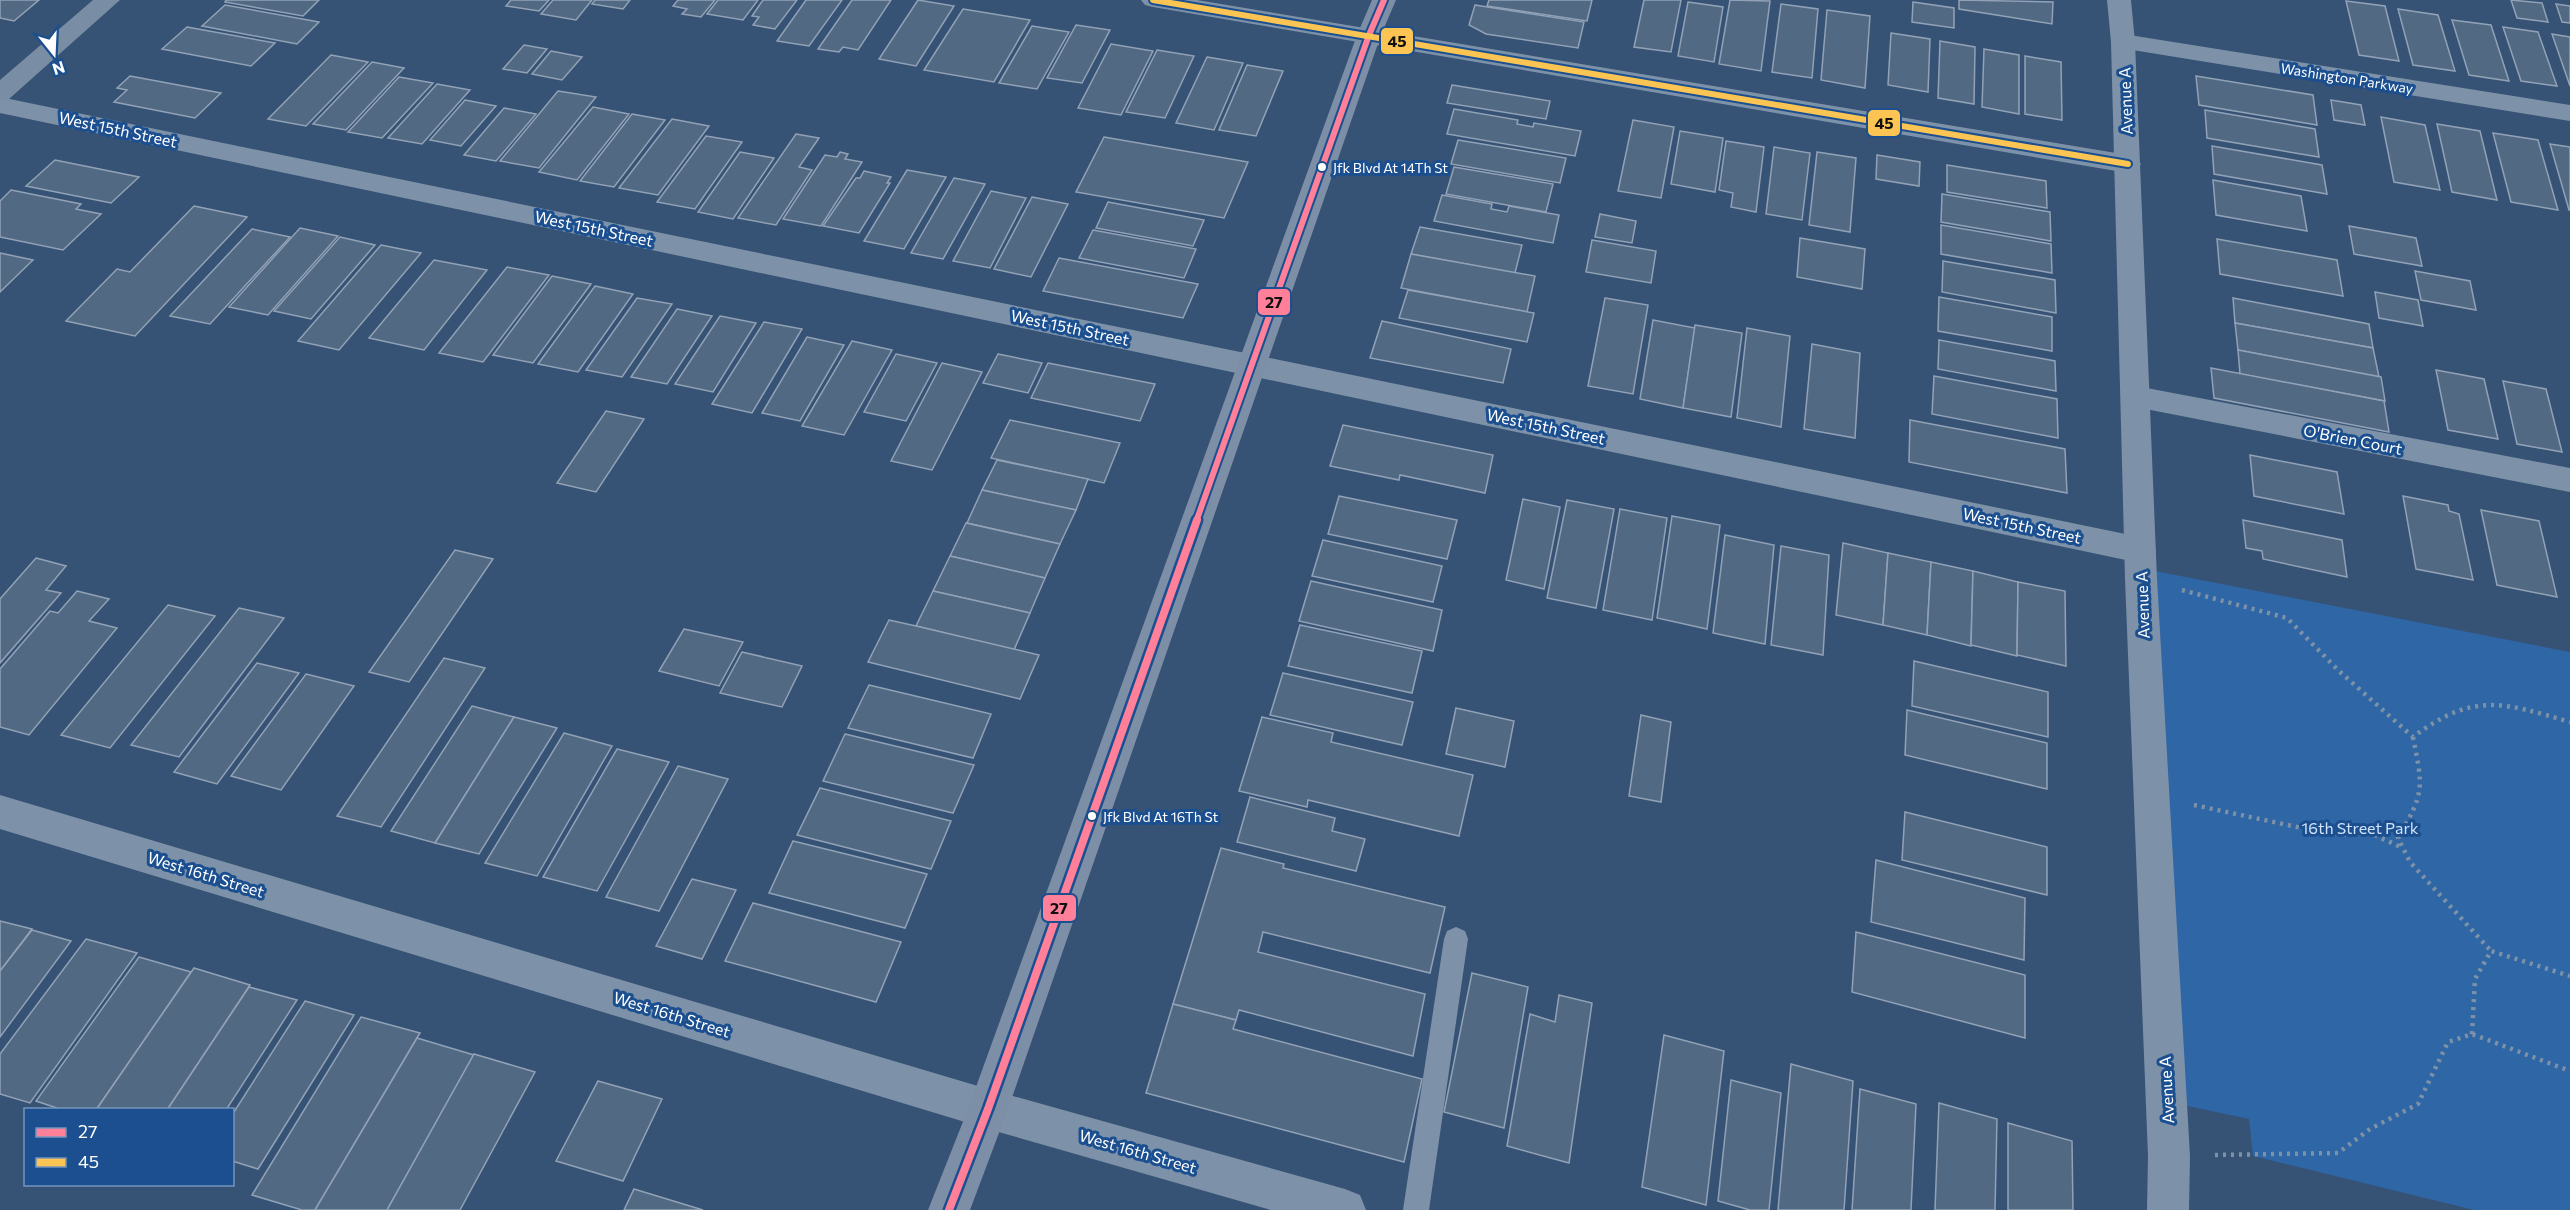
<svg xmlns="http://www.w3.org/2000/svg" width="2570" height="1210" font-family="Commissioner,sans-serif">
  <rect width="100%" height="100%" fill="#365274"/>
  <path fill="#2f66a5" d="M2135,567l435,85v558h-96l-221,-54 -4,-37 -85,-18z"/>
  <g fill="#526984" stroke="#92a2b6" stroke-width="1.5">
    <path d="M0,0h39l-25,21 -14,-3z"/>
    <path d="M226,0h93l-16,16 -78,-14z"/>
    <path d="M511,0h38l-10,11 -33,-5z"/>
    <path d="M553,0h39l-16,20 -35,-6z"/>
    <path d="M595,0h35l-7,9 -31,-5z"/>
    <path d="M678,0h37l-14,17 -19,-3 5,-5 -14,-3z"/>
    <path d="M718,0h40l-15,20 -36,-6z"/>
    <path d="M763,0h34l-22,29 -22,-4 6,-8 -7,-1z"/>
    <path d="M806,0h36l-33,46 -32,-5z"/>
    <path d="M852,0h39l-33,50 -15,-3 -4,5 -21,-3z"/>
    <path d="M918,0l36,6 -38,60 -37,-7z"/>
    <path d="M1489,0h103l-5,21 -100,-15z"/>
    <path d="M1644,0h37l-10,52 -37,-5z"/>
    <path d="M1730,0l40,1 -9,70 -42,-7z"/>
    <path d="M1959,0l94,2 -1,22 -93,-15z"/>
    <path d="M2511,0l31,3 6,19 -31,-4z"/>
    <path d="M2346,1l39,5 14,55 -40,-6z"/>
    <path d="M1688,2l35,5 -9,55 -36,-6z"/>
    <path d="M1913,2l41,6v20l-42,-6z"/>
    <path d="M1781,4l37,5 -6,69 -40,-6z"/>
    <path d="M2556,4l14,2v17l-8,-1z"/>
    <path d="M225,5l94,17 -22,22 -95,-18z"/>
    <path d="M1475,5l109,17 -6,26 -92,-14 -17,-9z"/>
    <path d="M963,9l67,11 -36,62 -70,-12z"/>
    <path d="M2398,9l40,6 17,56 -42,-6z"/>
    <path d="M1827,10l43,6 -5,72 -44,-8z"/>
    <path d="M2452,20l39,5 18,56 -40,-6z"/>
    <path d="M1076,25l34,5 -28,53 -35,-5z"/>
    <path d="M1032,26l37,6 -32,57 -38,-6z"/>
    <path d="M187,27l88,16 -24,23 -89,-17z"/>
    <path d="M2503,27l35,5 19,54 -36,-5z"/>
    <path d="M1891,33l39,6 -2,53 -40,-7z"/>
    <path d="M2552,34l18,3v49z"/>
    <path d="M1940,41l35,6 -1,57 -36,-6z"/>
    <path d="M1111,44l42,7 -32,64 -43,-7z"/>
    <path d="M524,45l23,4 -20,24 -24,-4z"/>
    <path d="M1984,49l35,6v59l-37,-7z"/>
    <path d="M1157,50l37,6 -29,62 -39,-6z"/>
    <path d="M551,51l31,6 -20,23 -30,-6z"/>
    <path d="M331,55l37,7 -62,64 -38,-7z"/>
    <path d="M2025,56l36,6 1,58 -37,-6z"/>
    <path d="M1207,57l36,6 -29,67 -38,-7z"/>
    <path d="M372,62l32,6 -58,62 -33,-6z"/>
    <path d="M1247,65l36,6 -27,65 -37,-6z"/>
    <path d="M130,76l91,17 -26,25 -81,-16 13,-12 -10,-2z"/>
    <path d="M2196,76l117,19 4,30 -118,-20z"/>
    <path d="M399,77l34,6 -51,55 -34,-6z"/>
    <path d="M437,84l33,6 -48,54 -34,-6z"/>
    <path d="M1452,85l98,16 -4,18 -99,-16z"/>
    <path d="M558,91l38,6 -57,71 -39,-7z"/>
    <path d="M465,100l31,6 -35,40 -31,-6z"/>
    <path d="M2331,100l30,5 4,20 -31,-5z"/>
    <path d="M593,107l36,7 -52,66 -38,-8z"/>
    <path d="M504,108l32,6 -40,47 -32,-6z"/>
    <path d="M1454,109l64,11 -1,4 16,3 1,-4 47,8 -6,25 -128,-22z"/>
    <path d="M2205,110l110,19 4,28 -112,-19z"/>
    <path d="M632,114l33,6 -51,67 -34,-6z"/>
    <path d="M2381,117l44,8 15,65 -46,-8z"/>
    <path d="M672,119l37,7 -51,69 -39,-7z"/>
    <path d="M1633,120l41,7 -13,71 -43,-7z"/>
    <path d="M2437,124l43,7 17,69 -45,-8z"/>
    <path d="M1680,131l43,7 -8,54 -44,-8z"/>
    <path d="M2493,133l45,7 20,70 -47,-8z"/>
    <path d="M796,134l23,4 -20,29 13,3 -36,55 -38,-7z"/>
    <path d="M706,136l36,6 -47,67 -38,-7z"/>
    <path d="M1104,137l144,25 -24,56 -148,-26z"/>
    <path d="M1458,140l108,18 -6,25 -109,-19z"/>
    <path d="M1726,141l38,6 -8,65 -25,-5 2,-14 -14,-3z"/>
    <path d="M2550,144l20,3v63h-1z"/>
    <path d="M2212,146l110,19 5,29 -113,-20z"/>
    <path d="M1774,147l36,6 -8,67 -36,-6z"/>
    <path d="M740,152l34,6 -41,61 -35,-7z"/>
    <path d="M840,152l8,2 -3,5 17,3 -41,64 -38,-7 42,-64 12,2z"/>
    <path d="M1817,152l39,6 -6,74 -41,-7z"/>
    <path d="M1877,155l43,7 -1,24 -43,-7z"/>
    <path d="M55,160l84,17 -28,26 -85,-17z"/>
    <path d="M1947,165l99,16 1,27 -100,-16z"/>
    <path d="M1454,167l99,17 -7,28 -100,-18z"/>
    <path d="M907,170l39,7 -42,72 -40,-8z"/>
    <path d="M864,171l27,6 -4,6h3l-31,50 -36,-7 33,-48h4z"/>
    <path d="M954,178l31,6 -42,75 -32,-6z"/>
    <path d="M2213,180l88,16 6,35 -91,-16z"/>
    <path d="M11,190l70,14 -5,5 25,5 -38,36 -63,-13v-36z"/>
    <path d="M991,191l35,7 -36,70 -37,-7z"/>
    <path d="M1942,194l108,18 1,29 -110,-19z"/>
    <path d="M1442,195l50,9 -1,5 16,3 2,-6 50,9 -6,28 -119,-22z"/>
    <path d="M1032,197l36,7 -37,73 -37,-8z"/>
    <path d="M1108,202l96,18 -11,26 -97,-18z"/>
    <path d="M194,206l53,11 -112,119 -69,-15 51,-52 13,3z"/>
    <path d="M1600,214l36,7 -4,22 -37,-6z"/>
    <path d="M1941,225l110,19 1,29 -111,-19z"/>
    <path d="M2349,226l67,12 6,28 -68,-12z"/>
    <path d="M1420,227l102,18 -7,28 -104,-19z"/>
    <path d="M300,228l38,8 -70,79 -39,-8z"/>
    <path d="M252,229l38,8 -80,87 -40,-8z"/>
    <path d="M1093,230l103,19 -12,29 -105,-20z"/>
    <path d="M340,237l35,8 -64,74 -37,-8z"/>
    <path d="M1800,238l65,11 -3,40 -65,-12z"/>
    <path d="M2217,239l120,21 6,36 -123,-22z"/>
    <path d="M1592,240l64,11 -5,32 -65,-11z"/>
    <path d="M381,245l40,8 -82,97 -41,-9z"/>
    <path d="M0,253l33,7 -33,32z"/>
    <path d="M1411,254l124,22 -8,36 -126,-24z"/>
    <path d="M1059,258l139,26 -15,34 -140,-27z"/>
    <path d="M434,260l53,10 -63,80 -55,-12z"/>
    <path d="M1943,261l112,19 1,33 -114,-21z"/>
    <path d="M507,267l42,8 -66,87 -44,-9z"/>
    <path d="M2415,271l55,10 6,29 -55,-10z"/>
    <path d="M552,276l39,8 -58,79 -40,-8z"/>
    <path d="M595,286l38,8 -55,78 -40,-8z"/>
    <path d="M1408,290l126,23 -7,29 -128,-24z"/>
    <path d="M2375,292l43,8 5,26 -44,-8z"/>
    <path d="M1939,297l113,20v34l-114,-20z"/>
    <path d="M637,298l35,6 -50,73 -36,-7z"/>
    <path d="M1605,298l43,7 -15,89 -45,-8z"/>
    <path d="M2233,298l136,26 4,24 -138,-25z"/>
    <path d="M677,309l35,7 -45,68 -36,-7z"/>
    <path d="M720,316l36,7 -43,69 -38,-8z"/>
    <path d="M1653,320l42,8 -12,80 -43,-9z"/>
    <path d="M1382,321l129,28 -8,34 -133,-25z"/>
    <path d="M764,322l38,7 -50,84 -40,-9z"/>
    <path d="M2235,323l138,25 6,29 -141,-27z"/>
    <path d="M1695,325l47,8 -11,84 -48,-9z"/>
    <path d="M1747,328l43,8 -9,91 -44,-9z"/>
    <path d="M807,337l37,8 -44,76 -38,-8z"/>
    <path d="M1939,340l116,21 1,30 -118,-22z"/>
    <path d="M852,341l40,9 -48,85 -42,-9z"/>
    <path d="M1812,344l48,9 -5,85 -51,-9z"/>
    <path d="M2238,350l143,27 4,24 -145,-27z"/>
    <path d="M896,354l41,9 -31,58 -42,-9z"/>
    <path d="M998,354l44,9 -14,30 -45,-10z"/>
    <path d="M942,363l40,9 -50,98 -41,-9z"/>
    <path d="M1048,363l107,21 -15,37 -109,-23z"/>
    <path d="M2211,368l173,33 5,31 -175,-34z"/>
    <path d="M2436,370l48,9 14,60 -50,-9z"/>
    <path d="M1934,376l123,23 1,39 -126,-24z"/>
    <path d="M2503,381l43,8 16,63 -45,-8z"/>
    <path d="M606,411l38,8 -48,73 -39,-9z"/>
    <path d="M1010,420l110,23 -16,40 -113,-25z"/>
    <path d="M1910,420l155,29 2,44 -158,-31z"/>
    <path d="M1343,425l150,30 -8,38 -85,-18 -1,5 -69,-14z"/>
    <path d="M2250,455l87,17 7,42 -90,-18z"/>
    <path d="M997,460l91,19 -12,31 -94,-20z"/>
    <path d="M982,490l94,20 -16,34 -93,-21z"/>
    <path d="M1339,496l118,24 -10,39 -119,-25z"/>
    <path d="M2403,496l45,9 1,6 10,3 14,66 -57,-11z"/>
    <path d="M1523,499l37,8 -16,82 -38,-9z"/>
    <path d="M1567,500l47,9 -18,99 -49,-10z"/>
    <path d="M1620,509l47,9 -15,102 -49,-10z"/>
    <path d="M2481,510l58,11 18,76 -60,-12z"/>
    <path d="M1672,516l48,9 -13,104 -50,-11z"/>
    <path d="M2243,520l99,20 5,37 -84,-18 -1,-8 -16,-3z"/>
    <path d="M966,523l94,21 -15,34 -95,-22z"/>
    <path d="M1725,535l49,10 -9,99 -52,-11z"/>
    <path d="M1323,540l119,26 -9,36 -121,-26z"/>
    <path d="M1843,543l45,10 -5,72 -47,-10z"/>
    <path d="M1781,546l48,9 -6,100 -52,-10z"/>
    <path d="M455,550l38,9 -84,123 -40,-10z"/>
    <path d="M1888,553l43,9 -4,73 -44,-10z"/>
    <path d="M950,556l95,22 -15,35 -97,-22z"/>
    <path d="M36,558l30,8 -20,24 15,3 -61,70v-64z"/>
    <path d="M1931,562l42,9 -2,75 -44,-11z"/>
    <path d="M1973,571l45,11 -1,74 -46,-11z"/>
    <path d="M1311,581l131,29 -9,41 -134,-30z"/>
    <path d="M2018,582l47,9 1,75 -49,-11z"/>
    <path d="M77,591l32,8 -20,22 28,7 -88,107 -29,-8v-58l50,-58 8,2z"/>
    <path d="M933,591l97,22 -16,37 -98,-24z"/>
    <path d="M168,605l47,11 -105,132 -49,-13z"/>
    <path d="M239,608l45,10 -105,139 -48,-12z"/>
    <path d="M889,620l27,6 123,29 -19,44 -152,-37z"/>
    <path d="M1300,625l122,26 -10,42 -124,-27z"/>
    <path d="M684,629l59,13 -24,44 -60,-15z"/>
    <path d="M742,652l60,14 -20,41 -62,-14z"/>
    <path d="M444,658l41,10 -104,159 -44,-11z"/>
    <path d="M1914,661l134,31v45l-136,-31z"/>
    <path d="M257,663l42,10 -82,111 -43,-12z"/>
    <path d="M1283,673l130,29 -11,43 -132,-30z"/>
    <path d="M306,674l48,12 -73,104 -50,-14z"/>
    <path d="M869,685l122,29 -18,44 -125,-30z"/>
    <path d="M472,706l42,11 -79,126 -44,-12z"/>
    <path d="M1456,708l58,13 -9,46 -59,-13z"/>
    <path d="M1907,710l140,33v46l-142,-34z"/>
    <path d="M1641,715l30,7 -10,80 -32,-6z"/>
    <path d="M514,717l43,11 -78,126 -44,-11z"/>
    <path d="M1262,717l71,16 -2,9 142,33 -14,61 -151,-36 -1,7 -68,-16z"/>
    <path d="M564,733l48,13 -75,130 -52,-13z"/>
    <path d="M845,734l129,31 -21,48 -130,-32z"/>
    <path d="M617,749l52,13 -72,129 -54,-14z"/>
    <path d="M678,766l50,13 -69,132 -53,-14z"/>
    <path d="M820,788l131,33 -20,48 -134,-34z"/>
    <path d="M1250,797l85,21 -3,13 33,8 -9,32 -119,-29z"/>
    <path d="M1905,812l142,35v48l-145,-35z"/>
    <path d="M793,841l134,33 -22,54 -136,-35z"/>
    <path d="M1221,848l63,16 -1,4 162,39 -15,66 -167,-41 -5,20 167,42 -12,62 -174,-46 -3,10 -63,-16z"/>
    <path d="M1876,860l149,38 -1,62 -153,-38z"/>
    <path d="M692,879l44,11 -34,69 -46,-13z"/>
    <path d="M753,903l148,39 -25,60 -151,-41z"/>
    <path d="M0,921l32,8 -32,42z"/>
    <path d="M32,930l39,11 -71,96v-66z"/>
    <path d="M1856,932l169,43v63l-173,-46z"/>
    <path d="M86,939l51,14 -107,150 -30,-9v-40z"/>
    <path d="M139,957l52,15 -95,138h-33l-27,-9z"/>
    <path d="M194,968l56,17 -83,125h-71z"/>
    <path d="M1472,973l56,14 -24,141 -60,-16z"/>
    <path d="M249,987l48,13 -71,110h-59z"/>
    <path d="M1559,995l33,8 -23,160 -62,-17 23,-132 25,8z"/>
    <path d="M305,1001l49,14 -96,154 -26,-8v-46z"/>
    <path d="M1173,1004l63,16 -3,9 189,50 -18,83 -258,-69z"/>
    <path d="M361,1017l59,16 -105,177h-13l-50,-15z"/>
    <path d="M1664,1035l60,16 -18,154 -64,-18z"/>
    <path d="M417,1038l57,17 -87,155h-72z"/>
    <path d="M474,1054l61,18 -75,138h-73z"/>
    <path d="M1791,1064l62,17 -9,129h-66z"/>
    <path d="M1731,1080l50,13 -12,117h-19l-32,-9z"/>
    <path d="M598,1081l64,18 -39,82 -67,-20z"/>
    <path d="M1860,1089l56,15 -5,106h-59z"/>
    <path d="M1939,1103l58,16 -2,91h-60z"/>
    <path d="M2008,1123l64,18 1,69h-65z"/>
    <path d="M634,1189l69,21h-79z"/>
  </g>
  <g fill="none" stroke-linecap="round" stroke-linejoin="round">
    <g stroke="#7d92a8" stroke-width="4.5" stroke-dasharray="3 5" stroke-linecap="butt">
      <path d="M2182,590l105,28 52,53 74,66c60,-45 89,-35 157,-15"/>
      <path d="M2413,737c10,51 12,55 -15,101l12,24 81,89"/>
      <path d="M2194,805l117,25 36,5 23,-2 33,15"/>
      <path d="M2472,1034l3,-55 16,-28 79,25"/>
      <path d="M2215,1155l123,-2 32,-24 48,-25 30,-62 24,-8 98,37"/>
    </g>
    <path fill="#7d92a8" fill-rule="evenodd" d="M1456,927l9,4 3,8 -39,271h-26l41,-271 3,-8z"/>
    <g fill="#7d92a8" fill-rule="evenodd">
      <path d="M1141,0h56l931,155 9,3 4,6 -4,6 -9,3 -975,-166 -8,-2z"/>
      <path d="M2123,34l447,71v16l-456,-74 -3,-5 3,-5z"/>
      <path d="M0,97l2140,440 11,4 5,9 -5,9 -11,4 -2140,-450z"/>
      <path d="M2136,386l434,82v24l-445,-87 -4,-8 4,-8z"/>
      <path d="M0,795l988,294 357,100 15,6 6,15h-95l-283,-81 -988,-300z"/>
    </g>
    <path fill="#7d92a8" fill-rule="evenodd" d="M2107,0h24l4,42 22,537 33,577 -1,54h-42l1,-54 -23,-577 -14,-537z"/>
    <path fill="#798da4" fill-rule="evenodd" d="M93,0h27l-111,99 -9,2v-21z"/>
    <path fill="#7d8ea7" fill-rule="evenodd" d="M1372,0h24l-15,35 -373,1074 -38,101h-42l40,-101 389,-1074z"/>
    <g stroke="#1b4f8f" stroke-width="10">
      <path id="bus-1-far1" d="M1196,522l173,-487 15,-35"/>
    </g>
    <g stroke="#1b4f8f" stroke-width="13">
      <path id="bus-1" d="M949,1210l39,-101 209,-589"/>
    </g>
    <g stroke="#1b4f8f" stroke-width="10">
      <path id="bus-2" d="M1153,0l975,164"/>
    </g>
    <use href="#bus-1-far1" stroke="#ff8098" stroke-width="6"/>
    <use href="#bus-1" stroke="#ff8098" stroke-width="8"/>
    <use href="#bus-2" stroke="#fcc553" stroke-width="6"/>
  </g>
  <g fill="#fff" stroke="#1b4f8f" stroke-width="2">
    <circle cx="1322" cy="167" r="5"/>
    <circle cx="1092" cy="816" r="5"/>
  </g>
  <g text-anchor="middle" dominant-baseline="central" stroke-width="6" stroke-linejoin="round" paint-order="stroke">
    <g font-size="14" fill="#fff" stroke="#1b4f8f">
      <text transform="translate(2347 78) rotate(9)">Washington Parkway</text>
    </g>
    <g font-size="14" fill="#fff" stroke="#1b4f8f" text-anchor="start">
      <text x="1333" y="167">Jfk Blvd At 14Th St</text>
      <text x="1103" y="816">Jfk Blvd At 16Th St</text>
    </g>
    <g font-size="16" fill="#fff" stroke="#1b4f8f">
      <text transform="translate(2125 101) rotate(-92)">Avenue A</text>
      <text transform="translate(118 129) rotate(12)">West 15th Street</text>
      <text transform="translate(594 228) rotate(12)">West 15th Street</text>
      <text transform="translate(1070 327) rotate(12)">West 15th Street</text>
      <text transform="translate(1546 426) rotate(12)">West 15th Street</text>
      <text transform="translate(2353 439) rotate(11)">O'Brien Court</text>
      <text transform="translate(2022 525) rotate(12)">West 15th Street</text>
      <text transform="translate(2142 605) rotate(-92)">Avenue A</text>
      <text transform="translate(206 874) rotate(17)">West 16th Street</text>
      <text transform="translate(672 1014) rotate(17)">West 16th Street</text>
      <text transform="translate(2166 1090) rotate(-93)">Avenue A</text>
      <text transform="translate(1138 1151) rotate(16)">West 16th Street</text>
    </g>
    <g font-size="16" fill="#cfe3fa" stroke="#1b4f8f">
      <text x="2360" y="827">16th Street Park</text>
    </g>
  </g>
  <g stroke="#1b4f8f" stroke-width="2">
    <rect x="1380" y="27" width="34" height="28" rx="6" fill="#fcc553"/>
    <rect x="1867" y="109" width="34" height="28" rx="6" fill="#fcc553"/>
    <rect x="1257" y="288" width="34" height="28" rx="6" fill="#ff8098"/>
    <rect x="1042" y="894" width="35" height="28" rx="6" fill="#ff8098"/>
  </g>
  <g font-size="16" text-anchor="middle" font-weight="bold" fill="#111">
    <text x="1397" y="47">45</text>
    <text x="1884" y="129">45</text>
    <text x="1274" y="308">27</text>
    <text x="1059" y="914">27</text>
  </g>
  <rect x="24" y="1108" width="210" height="78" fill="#1b4f8f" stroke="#7695bc" stroke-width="1.5"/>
  <rect x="36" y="1128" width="30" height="9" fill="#ff8098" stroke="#7695bc" stroke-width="1.5"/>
  <text x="78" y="1138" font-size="18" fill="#ffffff">27</text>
  <rect x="36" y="1158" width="30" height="9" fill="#fcc553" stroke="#7695bc" stroke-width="1.5"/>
  <text x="78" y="1168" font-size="18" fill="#ffffff">45</text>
  <g transform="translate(54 54) rotate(162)" stroke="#1b4f8f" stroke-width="4.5" paint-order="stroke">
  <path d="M0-4.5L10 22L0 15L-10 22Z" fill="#ffffff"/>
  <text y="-9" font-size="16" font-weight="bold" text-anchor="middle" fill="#ffffff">N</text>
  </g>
</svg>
